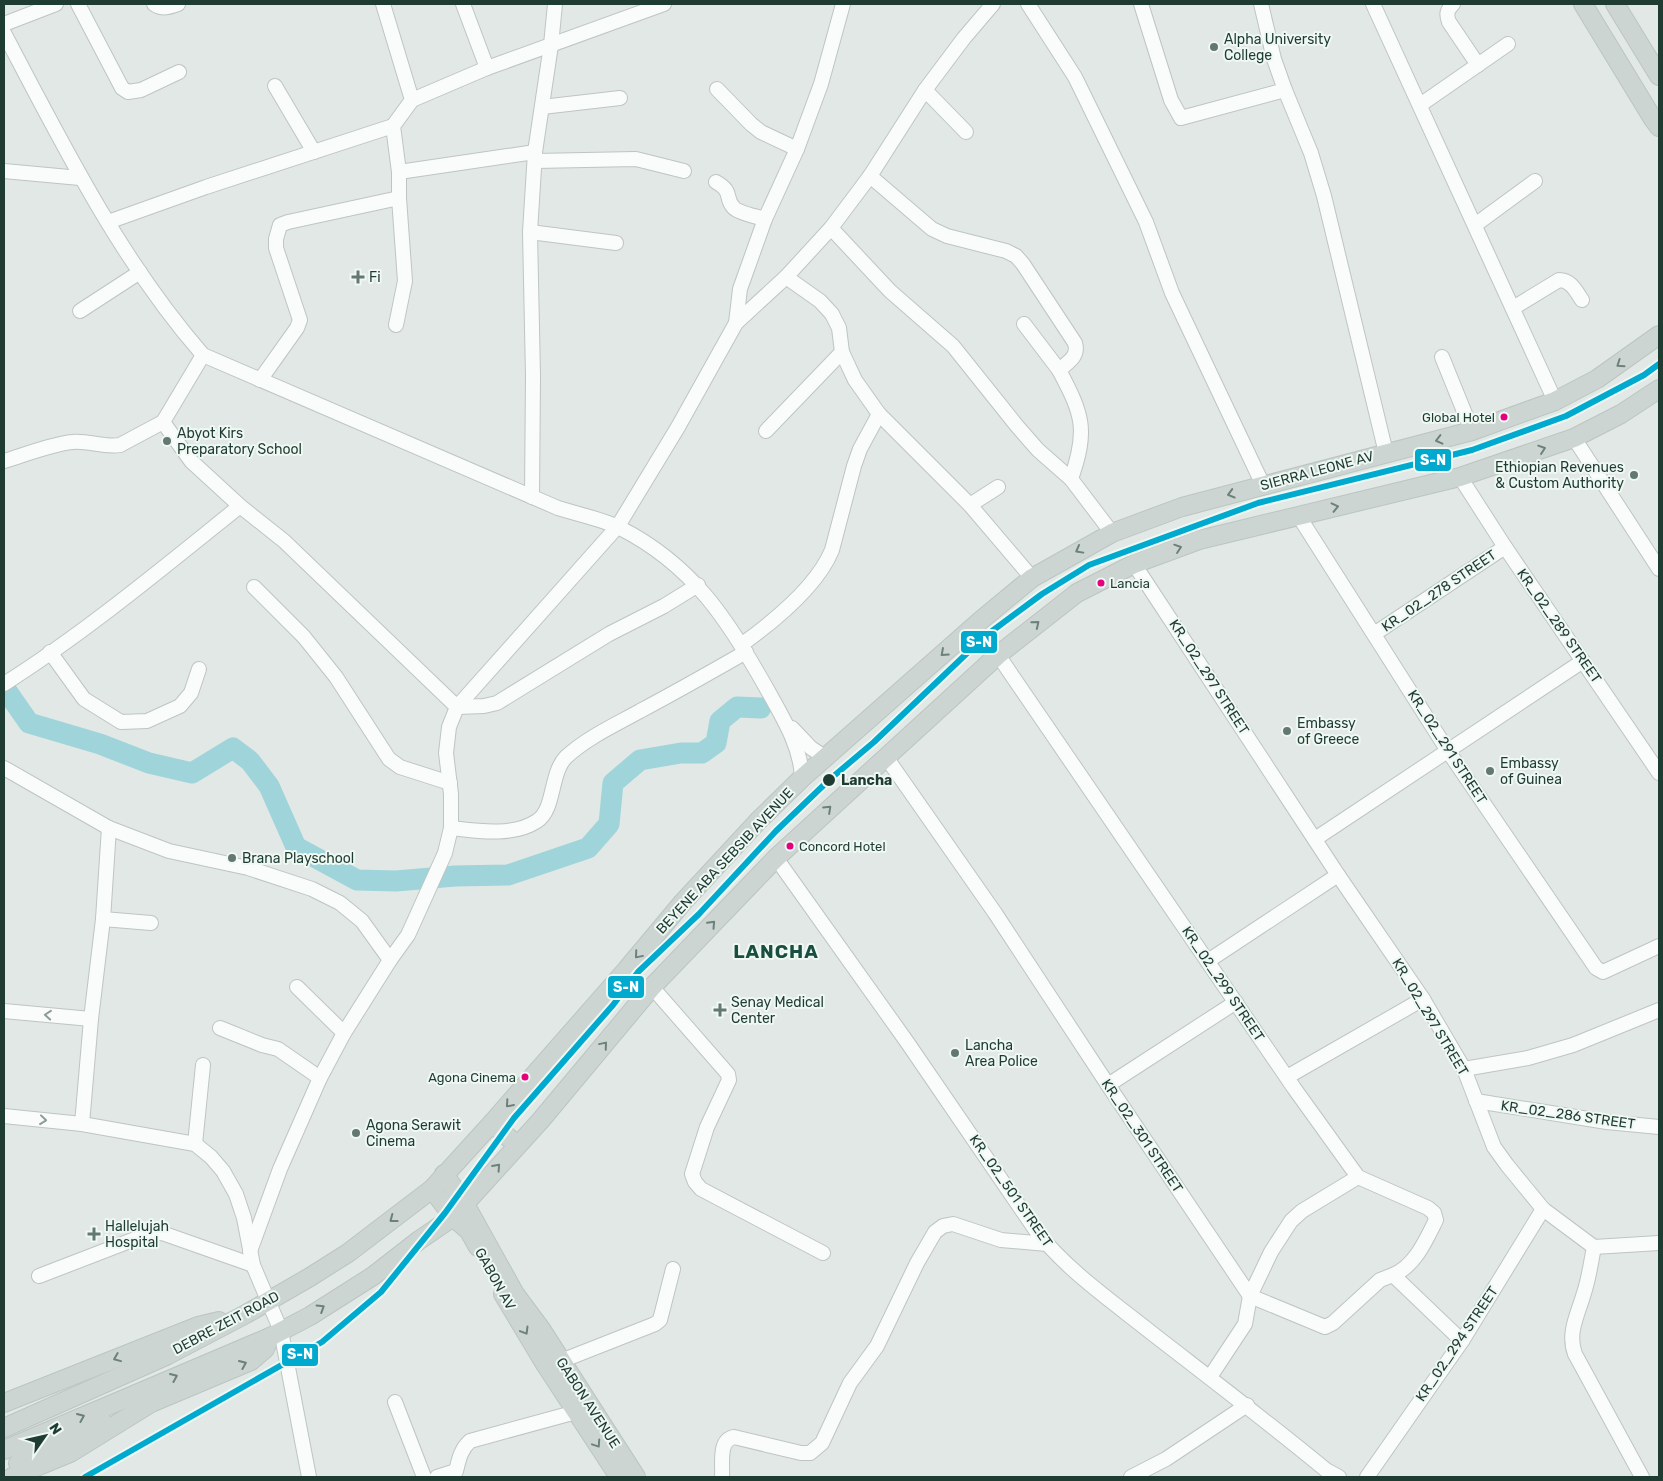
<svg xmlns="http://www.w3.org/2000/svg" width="1663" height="1481" font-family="Rubik,sans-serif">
  <rect width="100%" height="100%" fill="#e1e8e5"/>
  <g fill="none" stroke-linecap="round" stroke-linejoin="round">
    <path stroke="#9ed4da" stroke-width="21" d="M4,687l25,36 71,21 49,19 43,10 41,-25 17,13 19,25 27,61 61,33 39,1 59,-5 53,-1 80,-27 21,-24 4,-41 27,-23 41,-7h21l14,-10 4,-22 17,-14 24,1"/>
    <g stroke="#bec5c2" stroke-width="16">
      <g id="minor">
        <path d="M78,4l44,84 6,4 13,-2 38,-18"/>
        <path d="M154,4c7,6 16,3 24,0"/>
        <path d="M383,4l29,96 -19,26 6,46v26"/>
        <path d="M463,4l24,64 177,-64"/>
        <path d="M1028,4l47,73 23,47 48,98 26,71 91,192"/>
        <path d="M1141,4l30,96 10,18 104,-28"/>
        <path d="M1261,4l13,55 11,31 26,63 13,43 62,257"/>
        <path d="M1373,4l182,397"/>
        <path d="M1453,4c-6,6 -7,10 -4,18l29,43"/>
        <path d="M4,24l52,-20"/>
        <path d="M4,33c59,112 116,227 199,322l355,153c19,6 44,11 62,20 73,37 109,93 148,163 15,27 33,56 34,87"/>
        <path d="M275,86l39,66"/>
        <path d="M717,89l34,35 10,8 36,17"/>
        <path d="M925,90l41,42"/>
        <path d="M412,100l75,-32"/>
        <path d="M1420,105l88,-61"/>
        <path d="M542,107l78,-9"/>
        <path d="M535,161l101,-2 48,12"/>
        <path d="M4,171l76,7"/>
        <path d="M399,172l136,-20"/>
        <path d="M870,176l62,53 15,7 59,15 10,5 7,8 52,79c4,14 -7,19 -16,27 24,45 29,60 12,109"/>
        <path d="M716,182c18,10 8,16 18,26 5,5 24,9 31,11"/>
        <path d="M108,222l98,-35 187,-61"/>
        <path d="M1475,225l60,-44"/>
        <path d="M831,228l59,63 63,55 64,80 21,24 33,29 41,54"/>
        <path d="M530,232l86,11"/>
        <path d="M786,277l34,24 12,13 7,14 3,24 6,13 7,15 24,34 91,91 62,73"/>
        <path d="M1513,308l46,-28c12,0 17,11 23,20"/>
        <path d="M80,311l60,-39"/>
        <path d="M736,323l4,-34 25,-70 32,-70 24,-65 22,-80"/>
        <path d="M1024,324l35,46"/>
        <path d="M203,355l-40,67 28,39 49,45 44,35 173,166 27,-1 13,-3 112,-69 55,-28 34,-21"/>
        <path d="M1442,357l30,74"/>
        <path d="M260,380l37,-52 3,-8 -24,-72v-9l4,-14 8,-3 111,-24 6,83 -9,44"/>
        <path d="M766,431l76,-79"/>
        <path d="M1574,438l85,131"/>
        <path d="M4,461c20,-6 48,-17 68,-19 16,-2 32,6 48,3l43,-23"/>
        <path d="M1460,477l45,70 154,226"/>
        <path d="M532,497l1,-121 -3,-144 5,-80 16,-107 4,-41"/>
        <path d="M970,505l28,-18"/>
        <path d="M1298,515l150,236 148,217 7,4 56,-26"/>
        <path d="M1134,564l204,311 85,124 41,70 30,78 13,18 36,44 51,38c-3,15 -5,31 -10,46 -6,21 -17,40 -9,61l67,123"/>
        <path d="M254,587l50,50 32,40 53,82 11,8 50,16"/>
        <path d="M1374,634l131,-87"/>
        <path d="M741,645c32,-23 76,-58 91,-95l22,-84 6,-17 19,-35"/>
        <path d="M50,652l34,47 37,23 26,-1 33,-15 11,-13 8,-24"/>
        <path d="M998,655l296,433 64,89 70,31 6,5 2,7c-10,20 -21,46 -43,55"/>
        <path d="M4,684c82,-52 160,-117 236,-178"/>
        <path d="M792,728l19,20 15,10"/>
        <path d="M886,757l109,156 113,172 142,211 75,31 8,-4 47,-43 13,-5 69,66"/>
        <path d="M4,768l105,60 60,23 79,17 64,21 28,14 22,18 28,39"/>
        <path d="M451,828c26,3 62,9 86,-7 18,-11 13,-48 29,-64 22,-20 49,-32 74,-46 36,-19 71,-39 106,-59"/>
        <path d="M1315,839l268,-178"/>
        <path d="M776,858l131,184 130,190c32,40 76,70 116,102 58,45 116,89 173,136l13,7"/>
        <path d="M103,919l48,4"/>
        <path d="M1208,961l130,-86"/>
        <path d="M297,987l47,46"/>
        <path d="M652,987l76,87 1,6 -22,47 -15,47 3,8 6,7 122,64"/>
        <path d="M4,1011l87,8"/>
        <path d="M220,1028l42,17 16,4 42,29"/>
        <path d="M1464,1069l64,-11 45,-13 86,-35"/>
        <path d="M1287,1077l136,-78"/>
        <path d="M1108,1085l128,-83"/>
        <path d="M1476,1101l131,21 52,5"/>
        <path d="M4,1116l78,8 113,20 16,13 12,14 13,23 8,24 9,47 28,66 28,146"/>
        <path d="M82,1124l9,-105 12,-100 6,-91"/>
        <path d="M195,1144l8,-79"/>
        <path d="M1594,1247l65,-4"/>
        <path d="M250,1251l30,-82 40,-91 24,-45 46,-73 18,-25 37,-82 6,-25v-34l-5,-41 3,-26 8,-20 161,-181 60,-99 58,-104 50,-46 45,-49 39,-52 55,-86 39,-52 29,-34"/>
        <path d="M39,1276l109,-42 14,-1 91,32"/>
        <path d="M561,1361l94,-37 5,-4 13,-51"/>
        <path d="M1210,1377l35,-53 5,-28 21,-44 20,-31 11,-10 56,-34"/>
        <path d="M395,1402l29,75"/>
        <path d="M437,1477l19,-6c3,-12 5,-22 14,-30l106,-29"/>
        <path d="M722,1477c1,-13 -4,-37 12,-40l67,16h9l12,-10 28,-60 27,-37 40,-83 18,-31 8,-6 10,-2 48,16 46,4"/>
        <path d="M1131,1477l35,-18 81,-54"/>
        <path d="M1367,1477l95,-136 81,-132"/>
      </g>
    </g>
    <g stroke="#bbc5c1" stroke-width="20">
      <g id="major">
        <path d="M1583,4l70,115 6,8"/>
        <path d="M1615,4l44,72"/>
        <path d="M492,1123l25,22"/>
        <path d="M444,1174l21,30 50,90 26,35 95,148"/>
        <path d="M432,1189l21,28 16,14 9,16"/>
        <path d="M503,1294l42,70 74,113"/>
        <path d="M4,1403l194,-77 21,-5"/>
        <path d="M4,1428l164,-73 78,-41 64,-37 38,-24 84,-64 60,-66 135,-154 56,-67 75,-81 44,-43 178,-157 52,-43 80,-45 70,-26 290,-76 83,-30 42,-22 62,-44"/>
        <path d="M4,1450l266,-113 40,-21 63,-40 45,-35 35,-24 88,-97 111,-133 124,-129 222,-203 79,-62 57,-29 65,-24 261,-63 114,-39 47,-24 38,-25"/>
        <path d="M18,1463l65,-31 19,-11"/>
        <path d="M12,1477l58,-24 81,-50 100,-42 14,-12 5,-12"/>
      </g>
    </g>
    <use href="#minor" stroke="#fafcfb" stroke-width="14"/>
    <use href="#major" stroke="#ccd5d2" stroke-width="18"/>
    <g stroke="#eff8f3" stroke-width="10">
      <path id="rail-1" d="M85,1477l237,-135 59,-50 64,-79 69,-95 99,-113 25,-33 61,-58 77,-83 53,-51 45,-38 110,-105 58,-43 47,-29 169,-62 214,-53 94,-34 78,-41 15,-11"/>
    </g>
    <use href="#rail-1" stroke="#00a9ce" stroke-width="6"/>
  </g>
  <defs><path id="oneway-chevron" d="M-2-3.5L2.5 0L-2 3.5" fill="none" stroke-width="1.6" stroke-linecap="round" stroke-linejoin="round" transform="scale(1.25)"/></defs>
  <g stroke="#6d817b">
    <use href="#oneway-chevron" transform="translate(1620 364) rotate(146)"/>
    <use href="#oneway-chevron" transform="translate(1439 440) rotate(166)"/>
    <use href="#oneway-chevron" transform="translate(1542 449) rotate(-19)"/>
    <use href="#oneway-chevron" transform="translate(1231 494) rotate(164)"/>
    <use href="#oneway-chevron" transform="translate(1335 507) rotate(-13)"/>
    <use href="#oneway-chevron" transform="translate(1178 548) rotate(-19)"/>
    <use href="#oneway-chevron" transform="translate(1079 550) rotate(151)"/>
    <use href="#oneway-chevron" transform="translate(1036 624) rotate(-39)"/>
    <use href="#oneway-chevron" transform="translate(944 653) rotate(138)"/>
    <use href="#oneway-chevron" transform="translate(828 809) rotate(-43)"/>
    <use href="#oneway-chevron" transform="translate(712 924) rotate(-47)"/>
    <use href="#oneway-chevron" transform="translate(638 955) rotate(130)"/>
    <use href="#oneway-chevron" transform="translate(604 1045) rotate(-50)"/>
    <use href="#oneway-chevron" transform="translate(509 1104) rotate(131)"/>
    <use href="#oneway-chevron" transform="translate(497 1167) rotate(-48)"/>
    <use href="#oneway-chevron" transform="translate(393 1219) rotate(143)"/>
    <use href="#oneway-chevron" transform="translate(321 1308) rotate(-32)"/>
    <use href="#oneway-chevron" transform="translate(525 1331) rotate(59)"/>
    <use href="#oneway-chevron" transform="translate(117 1358) rotate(158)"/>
    <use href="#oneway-chevron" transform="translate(243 1364) rotate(-23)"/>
    <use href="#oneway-chevron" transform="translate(174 1377) rotate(-23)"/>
    <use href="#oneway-chevron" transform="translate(81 1417) rotate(-23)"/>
    <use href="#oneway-chevron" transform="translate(597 1444) rotate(56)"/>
  </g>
  <g stroke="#8c9c97">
    <use href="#oneway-chevron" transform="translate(48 1015) rotate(-175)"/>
    <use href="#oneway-chevron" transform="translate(43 1120) rotate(6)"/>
  </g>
  <g fill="#637871" stroke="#eff8f3" stroke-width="2">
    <circle cx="1214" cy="47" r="5"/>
    <path d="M355.5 269.5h5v5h5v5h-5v5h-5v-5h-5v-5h5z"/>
    <circle cx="167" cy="441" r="5"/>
    <circle cx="1634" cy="475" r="5"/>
    <circle cx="1287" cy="731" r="5"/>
    <circle cx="1490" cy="771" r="5"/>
    <circle cx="232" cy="858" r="5"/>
    <path d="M717.5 1002.5h5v5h5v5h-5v5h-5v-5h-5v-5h5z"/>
    <circle cx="955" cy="1053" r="5"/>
    <circle cx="356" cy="1133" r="5"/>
    <path d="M91.5 1226.5h5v5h5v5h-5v5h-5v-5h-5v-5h5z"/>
  </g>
  <g fill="#e5007d" stroke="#eff8f3" stroke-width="2">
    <circle cx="1504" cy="417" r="4.5"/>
    <circle cx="1101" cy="583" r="4.5"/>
    <circle cx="790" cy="846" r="4.5"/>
    <circle cx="525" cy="1077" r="4.5"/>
  </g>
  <circle fill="#1f3c33" stroke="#eff8f3" stroke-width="2" cx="829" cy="780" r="7"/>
  <g text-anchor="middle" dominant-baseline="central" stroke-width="4" stroke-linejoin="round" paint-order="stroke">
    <g font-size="13" fill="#1f3c33" stroke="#eff8f3" text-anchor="end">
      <text x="1495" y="417">Global Hotel</text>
      <text x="1110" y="583" text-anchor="start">Lancia</text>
      <text x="799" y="846" text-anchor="start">Concord Hotel</text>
      <text x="516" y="1077">Agona Cinema</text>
    </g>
    <g font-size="14" fill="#1f3c33" stroke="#eff8f3" text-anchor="start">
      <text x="1224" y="39">Alpha University<tspan x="1224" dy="16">College</tspan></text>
      <text x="369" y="277">Fi</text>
      <text x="177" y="433">Abyot Kirs<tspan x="177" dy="16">Preparatory School</tspan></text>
      <text x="1624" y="467" text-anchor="end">Ethiopian Revenues<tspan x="1624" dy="16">&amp; Custom Authority</tspan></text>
      <text x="1297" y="723">Embassy<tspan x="1297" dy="16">of Greece</tspan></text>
      <text x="1500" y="763">Embassy<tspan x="1500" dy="16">of Guinea</tspan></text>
      <text x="242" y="858">Brana Playschool</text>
      <text x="731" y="1002">Senay Medical<tspan x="731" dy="16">Center</tspan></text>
      <text x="965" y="1045">Lancha<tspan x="965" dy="16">Area Police</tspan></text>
      <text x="366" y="1125">Agona Serawit<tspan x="366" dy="16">Cinema</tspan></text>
      <text x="105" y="1226">Hallelujah<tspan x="105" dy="16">Hospital</tspan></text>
    </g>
    <g font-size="14" fill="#1f3c33" stroke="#eff8f3">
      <text transform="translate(1317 471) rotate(-15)">SIERRA LEONE AV</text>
      <text transform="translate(1439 591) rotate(-34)">KR_02_278 STREET</text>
      <text transform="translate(1559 626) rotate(55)">KR_02_289 STREET</text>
      <text transform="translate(1209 677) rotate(57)">KR_02_297 STREET</text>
      <text transform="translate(1447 747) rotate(57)">KR_02_291 STREET</text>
      <text transform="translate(725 861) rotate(-47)">BEYENE ABA SEBSIB AVENUE</text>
      <text transform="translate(1223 984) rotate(56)">KR_02_299 STREET</text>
      <text transform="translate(1430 1017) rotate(59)">KR_02_297 STREET</text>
      <text transform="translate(1568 1115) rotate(8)">KR_02_286 STREET</text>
      <text transform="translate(1142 1136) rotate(56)">KR_02_301 STREET</text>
      <text transform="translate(1011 1191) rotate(55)">KR_02_501 STREET</text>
      <text transform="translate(495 1279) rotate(61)">GABON AV</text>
      <text transform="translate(226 1323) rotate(-28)">DEBRE ZEIT ROAD</text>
      <text transform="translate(1457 1344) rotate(-56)">KR_02_294 STREET</text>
      <text transform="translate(588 1403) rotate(57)">GABON AVENUE</text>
    </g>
    <g font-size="14" font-weight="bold" fill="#1f3c33" stroke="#eff8f3" text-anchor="start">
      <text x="841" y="780">Lancha</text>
    </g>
    <g font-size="19" font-weight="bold" letter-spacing="1" fill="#194f40" stroke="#eff8f3">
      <text x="776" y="951">LANCHA</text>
    </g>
  </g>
  <g stroke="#eff8f3" stroke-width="2">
    <rect x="1414" y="448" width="38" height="24" rx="5" fill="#00a9ce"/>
    <rect x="960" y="630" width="38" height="24" rx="5" fill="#00a9ce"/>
    <rect x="607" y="975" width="38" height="24" rx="5" fill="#00a9ce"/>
    <rect x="281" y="1343" width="38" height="24" rx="5" fill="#00a9ce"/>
  </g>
  <g font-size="14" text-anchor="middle" font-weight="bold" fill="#fff">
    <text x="1433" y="465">S-N</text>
    <text x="979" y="647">S-N</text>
    <text x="626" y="992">S-N</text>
    <text x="300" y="1359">S-N</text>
  </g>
  <rect width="1663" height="1481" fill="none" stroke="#1f3c33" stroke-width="10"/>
  <g transform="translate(45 1436) rotate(56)" stroke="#eff8f3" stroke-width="4" paint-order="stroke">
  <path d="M0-4L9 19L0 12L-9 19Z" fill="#1f3c33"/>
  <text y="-8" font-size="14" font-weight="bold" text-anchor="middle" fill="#1f3c33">N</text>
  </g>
</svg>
